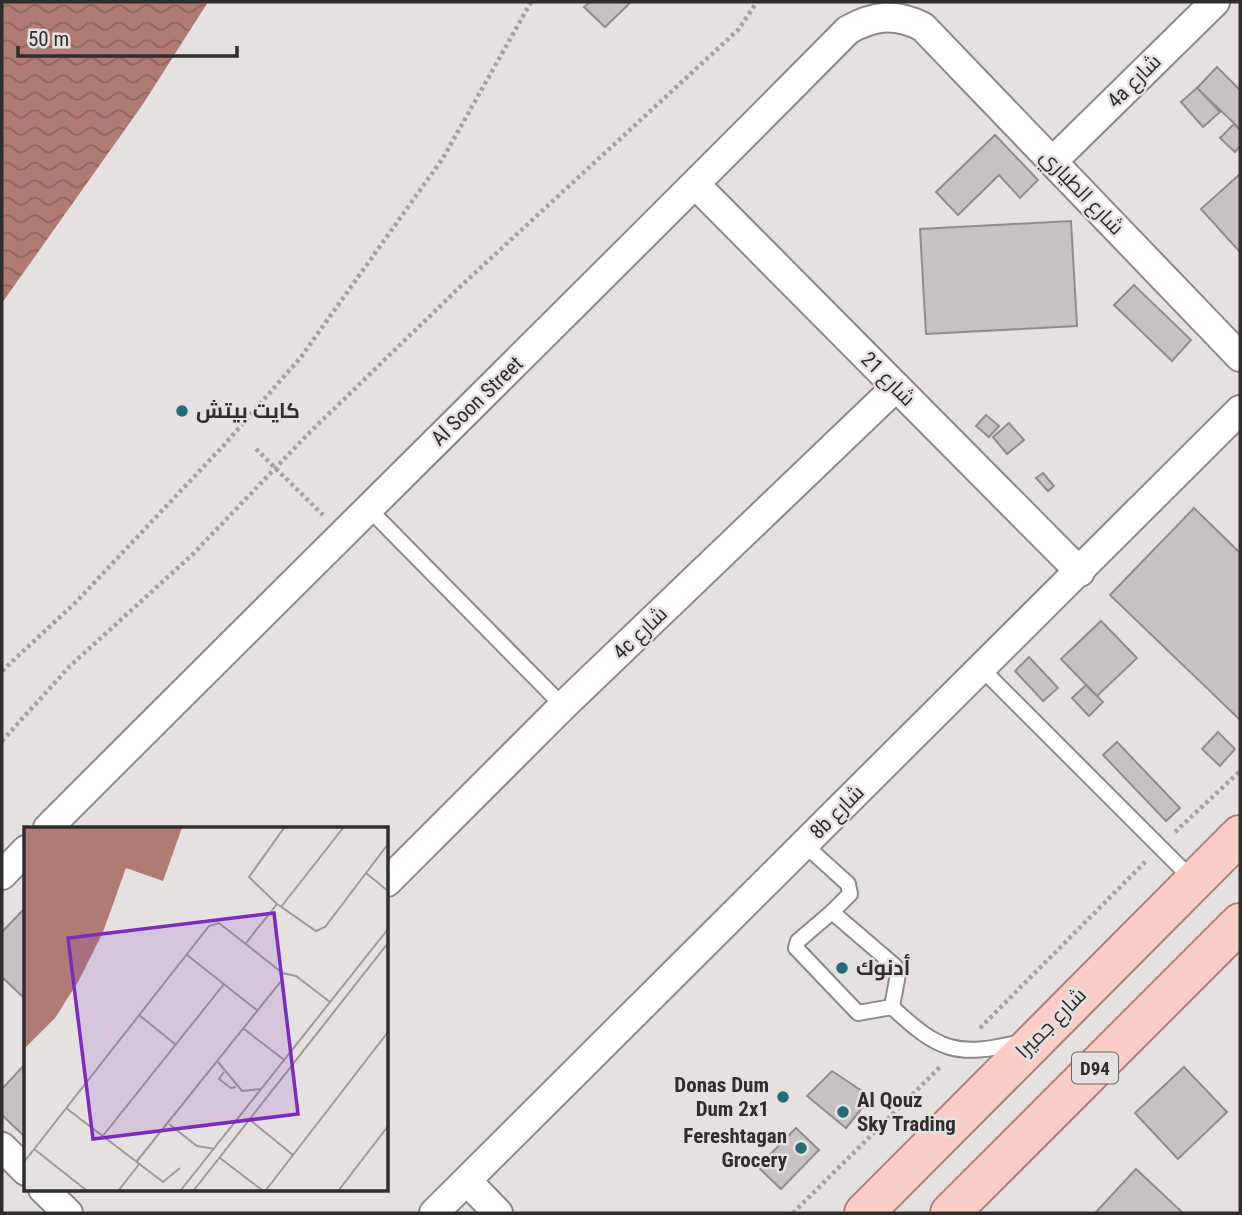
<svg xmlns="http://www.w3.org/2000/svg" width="1242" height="1215" font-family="'Roboto Condensed',Cairo,sans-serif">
  <defs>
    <pattern id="water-waves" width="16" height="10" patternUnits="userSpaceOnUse" patternTransform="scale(1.75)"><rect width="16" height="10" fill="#b07b75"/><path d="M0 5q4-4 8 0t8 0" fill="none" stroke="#906560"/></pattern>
  </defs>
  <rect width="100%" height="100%" fill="#e6e1e1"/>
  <path fill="url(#water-waves)" d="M2,2h206l-65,102 -141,199z"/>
  <g fill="#c6c2c1" stroke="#908c8c" stroke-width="2">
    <path d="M590,2h41l-26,25 -21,-20z"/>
    <path d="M1217,67l23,23v39l-43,-41z"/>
    <path d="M1197,88l23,24 -17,15 -22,-25z"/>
    <path d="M1234,124l6,6v16l-5,6 -15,-14z"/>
    <path d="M995,135l43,45 -18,18 -21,-23 -41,40 -22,-23z"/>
    <path d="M1240,174v75l-1,2 -38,-42z"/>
    <path d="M1071,221l6,105 -151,8 -6,-105z"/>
    <path d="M1134,285l57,55 -19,21 -58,-56z"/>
    <path d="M986,415l13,11 -10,11 -13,-11z"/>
    <path d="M1009,423l15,17 -17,14 -14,-17z"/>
    <path d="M1043,473l11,13 -6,5 -12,-13z"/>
    <path d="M1194,508l46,45v167l-130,-125z"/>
    <path d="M1101,621l36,37 -40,38 -36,-37z"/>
    <path d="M1029,657l29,31 -15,13 -28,-30z"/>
    <path d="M1086,685l17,17 -14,14 -17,-18z"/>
    <path d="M1218,732l17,17 -15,17 -18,-17z"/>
    <path d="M1117,742l63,66 -14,13 -63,-66z"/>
    <path d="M26,907v93l-24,-23v-45z"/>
    <path d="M26,1063v75l-24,-23v-26z"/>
    <path d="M1184,1067l43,45 -49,47 -43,-46z"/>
    <path d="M832,1071l39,26 -25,31 -39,-32z"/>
    <path d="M796,1128l23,22 -38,39 -23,-22z"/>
    <path d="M1136,1169l47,44h-88z"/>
  </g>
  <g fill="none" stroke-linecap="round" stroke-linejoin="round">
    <g stroke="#8c8988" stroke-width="18">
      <g id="lane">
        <path d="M368,508l195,198"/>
        <path d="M981,668l211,211"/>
        <path d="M805,845l43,39 2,10 -18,18 63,54 3,8 -6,33c47,44 64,51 129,35"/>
        <path d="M832,912l-34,29 -2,7 62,65 34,-6"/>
      </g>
    </g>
    <g stroke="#8c8988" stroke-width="32">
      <g id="street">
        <path d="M1053,161l162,-159"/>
        <path d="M697,186l383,386"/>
        <path d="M48,828c266,-267 535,-530 800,-798 26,-15 48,-17 75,-3l317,330"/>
        <path d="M2,875l24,-25"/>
        <path d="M387,882l176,-176 333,-319"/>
        <path d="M2,1147l24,24"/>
        <path d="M467,1181l31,32"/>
        <path d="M43,1189l25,24"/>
        <path d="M434,1213l806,-803"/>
      </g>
    </g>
    <g stroke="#b17f79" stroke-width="42">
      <g id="primary">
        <path d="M864,1213l376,-378"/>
        <path d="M950,1213l290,-290"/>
      </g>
    </g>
    <g stroke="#a4a1a0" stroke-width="4.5" stroke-dasharray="3.5 3.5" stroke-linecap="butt">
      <path d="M256,449l67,66"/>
      <path d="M2,671l74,-69 148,-157 77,-88 142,-199 88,-156"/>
      <path d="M2,741l68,-75 122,-111 118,-123 154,-149 274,-253 19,-28"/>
      <path d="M1175,832l65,-61"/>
      <path d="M980,1028l166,-167"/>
      <path d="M793,1213l148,-147"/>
    </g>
    <use href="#lane" stroke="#fff" stroke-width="14"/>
    <use href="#street" stroke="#fff" stroke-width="28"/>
    <use href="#primary" stroke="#facdc7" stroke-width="38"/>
  </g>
  <g fill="#236d76" stroke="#e6e1e1" stroke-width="2.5">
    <circle cx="182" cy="411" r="7"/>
    <circle cx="842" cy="968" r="7"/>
    <circle cx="783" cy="1097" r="7"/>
    <circle cx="843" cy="1112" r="7"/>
    <circle cx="801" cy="1148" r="7"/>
  </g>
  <g text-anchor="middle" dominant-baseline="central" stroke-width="5" stroke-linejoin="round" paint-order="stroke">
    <rect fill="#e6e1e1" stroke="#666463" stroke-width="2" x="1072" y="1052.5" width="46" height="31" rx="5"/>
    <g font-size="19" font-weight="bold" fill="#2f2e2d">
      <text x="1095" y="1068">D94</text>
    </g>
    <g font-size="21" fill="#2f2e2d" stroke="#e6e1e1">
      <text transform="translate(1134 81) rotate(-45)">4a شارع</text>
      <text transform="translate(1082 192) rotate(46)">شارع الطياري</text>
      <text transform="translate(888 379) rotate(45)">شارع 21</text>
      <text transform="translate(477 401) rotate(-44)">Al Soon Street</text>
      <text transform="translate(640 633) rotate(-44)">4c شارع</text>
      <text transform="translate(837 812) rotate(-45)">8b شارع</text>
      <text transform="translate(1051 1023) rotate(-45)">شارع جميرا</text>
    </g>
    <g font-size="21" font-weight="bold" fill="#2f2e2d" stroke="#e6e1e1" text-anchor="start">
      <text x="196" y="411">كايت بيتش</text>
      <text x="856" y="968">أدنوك</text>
      <text x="769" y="1085" text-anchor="end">Donas Dum<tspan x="769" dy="24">Dum 2x1</tspan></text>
      <text x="857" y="1100">Al Qouz<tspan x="857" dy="24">Sky Trading</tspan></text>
      <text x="787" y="1136" text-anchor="end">Fereshtagan<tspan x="787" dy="24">Grocery</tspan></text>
    </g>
  </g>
  <g transform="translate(24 827)">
    <rect width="364" height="364" fill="#e6e1e1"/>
    <path d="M0,1h158l-19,53 -37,-13 -23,64 -25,50 -23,36 -31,31z" fill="#b07b75"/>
    <path fill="none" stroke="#9d9999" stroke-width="2" d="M260,1l-35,49 28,27 39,27 9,-4 63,-83M342,46l22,18M257,80l62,-79M222,116l31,-39M163,128l71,56M258,146l14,3 34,26M115,188l36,29M220,202l39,30M194,235l24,29 18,-2M200,245l-5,7 12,9 5,-1M42,281l97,74 17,-14M226,293l43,35M145,297l28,22 18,3M78,310l122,-153M10,322l52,41M196,331l42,32M0,335l185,-236 10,-3 61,48 2,9 -145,181M95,363l21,-27M157,363l207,-261M170,363l194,-247M242,363l122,-158M315,363l49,-64"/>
    <path fill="#7b2cbf" fill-opacity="0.15" stroke="#7b2cbf" stroke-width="3.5" d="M250,86l24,201 -205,25 -25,-201z"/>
    <rect width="364" height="364" fill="none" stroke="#2f2e2d" stroke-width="3.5"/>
  </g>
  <rect width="1242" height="1215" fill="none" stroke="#2f2e2d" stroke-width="7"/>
  <path d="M18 46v10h219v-10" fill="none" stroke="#2f2e2d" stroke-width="3.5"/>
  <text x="28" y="46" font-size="21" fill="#2f2e2d" stroke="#e6e1e1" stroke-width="5" paint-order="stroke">50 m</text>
</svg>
